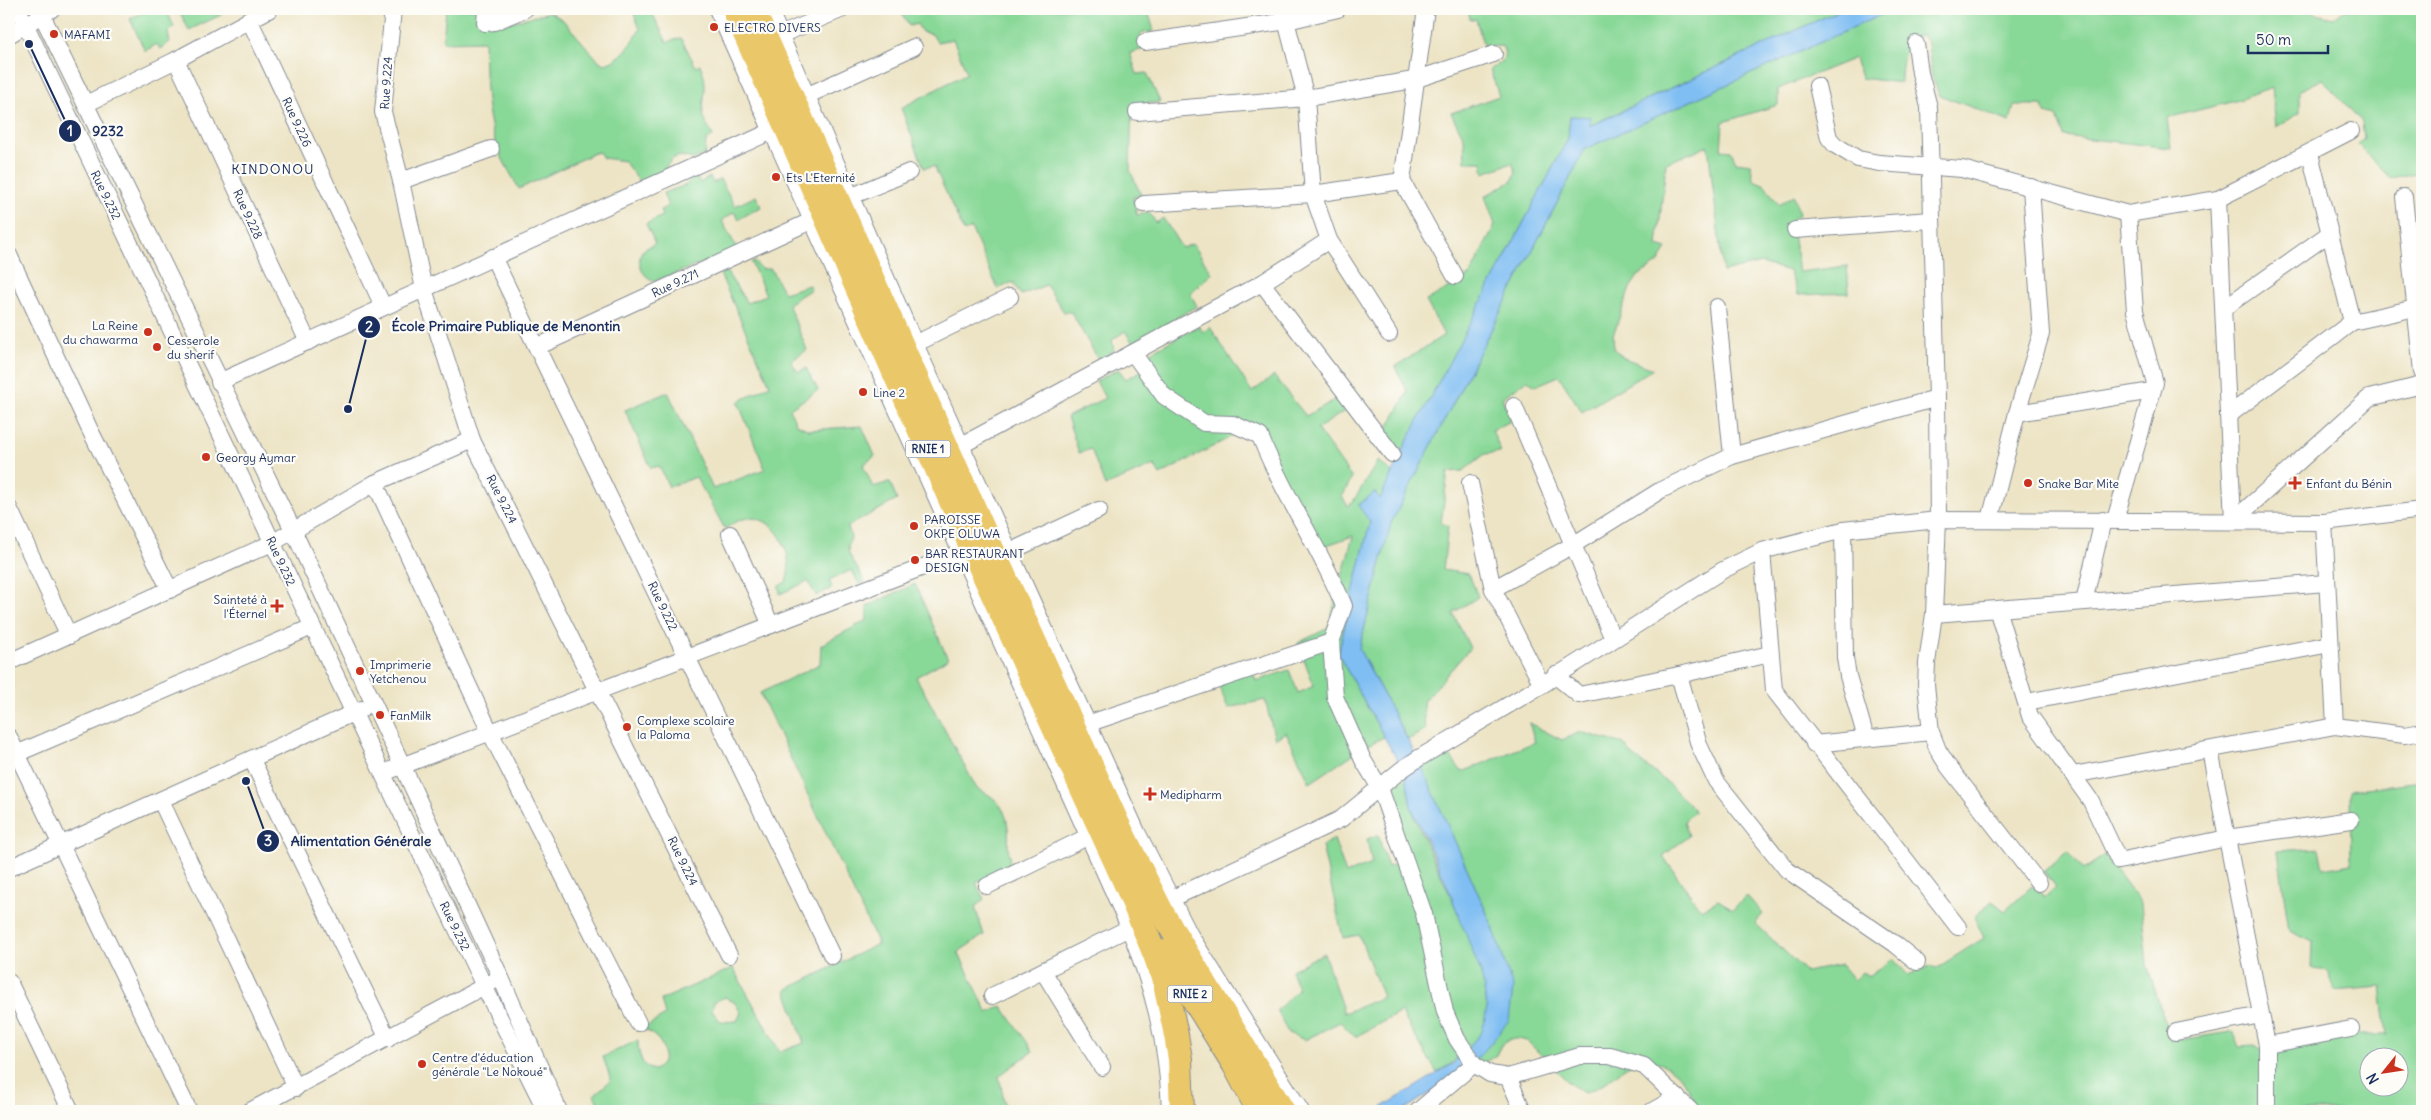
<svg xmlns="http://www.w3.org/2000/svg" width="2431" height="1120" font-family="Delius,sans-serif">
  <rect width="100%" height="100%" fill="#fdfcf7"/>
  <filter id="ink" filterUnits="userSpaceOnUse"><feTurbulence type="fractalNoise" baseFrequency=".02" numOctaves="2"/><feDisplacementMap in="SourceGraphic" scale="10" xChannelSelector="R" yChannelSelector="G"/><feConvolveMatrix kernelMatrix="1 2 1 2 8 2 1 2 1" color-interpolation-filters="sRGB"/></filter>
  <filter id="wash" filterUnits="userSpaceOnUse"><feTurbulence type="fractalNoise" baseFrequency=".0096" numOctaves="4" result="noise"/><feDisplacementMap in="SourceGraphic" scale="20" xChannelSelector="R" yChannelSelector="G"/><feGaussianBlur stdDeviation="1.12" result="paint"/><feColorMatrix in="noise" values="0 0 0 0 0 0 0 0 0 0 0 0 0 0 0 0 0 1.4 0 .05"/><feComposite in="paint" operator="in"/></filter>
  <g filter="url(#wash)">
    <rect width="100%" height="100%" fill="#ede4c5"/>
    <g fill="#88d897" stroke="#52847a" fill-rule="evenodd">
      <path d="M149,9h25l-6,4 6,14 -6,6 2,9 -10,7 -3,-5 -12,7 -15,-32z"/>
      <path d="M178,9h40l3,6 -32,15z"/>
      <path d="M446,9h38l19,15 47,-12 13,8 35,40 6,4c16,-3 29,-21 36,-35l-8,-20h18l17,33 14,-4 15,29 4,-2c9,18 3,30 3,48 1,8 7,16 10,23l-7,5 -1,13 -11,5 -14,-3 -8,3 -6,8 -3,8 -22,9 -17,-23 -21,-3 -4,-6 -5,1 -75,36c-8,-15 -19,-32 -24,-48 -10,-32 -10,-67 -11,-100l-41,1z"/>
      <path d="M899,9h242l1,3 6,-1 6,20 -14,3 4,15 -14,4 7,21 10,-1 13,29 -28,3 -2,65 11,25 -8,2 4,18 12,-3 7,11 7,-5 19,30 11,-4 19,29 -22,20 7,13 -64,37 -8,-12 -13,9 2,10 -15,11 -28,-49h-7l-18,-27 -25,10 -8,-13 -15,7 -27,-61 -7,4 -30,-66 -10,2 -23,-60 66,-35 -14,-34 -16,3 -5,-8 -10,-2 -5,-8 -8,2z"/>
      <path d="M1468,9h374l-253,117 -19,-10 -2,23 -166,312 -18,-17 24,-42 -13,-25 49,-32 -18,-34 44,-26 25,-50 -10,-29 27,-15 4,-8 -4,-10 -28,10 -2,-11h-17l-1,-24 -13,-25 48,-17 -9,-27c10,-5 19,-11 12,-23l-18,1 -8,-28h-6z"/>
      <path d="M1894,9h417l6,5 16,4 12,-9h77v163l-32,6 -33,-34 7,-5 -2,-17 -40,-43 -22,11v23l-24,14 -4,-39 -33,12 -72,18 4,30 -107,-12 -7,-20 -12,-3 -2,-8h-29l-4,17 -71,-27 -7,-19 -4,-32 -5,-8h-7c-13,7 -15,33 -15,47l-40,-5 -6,-20 -77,31v16l-55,17 -2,28 10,1 5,11 14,2 4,16 11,5 14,20 15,-10 5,20 -8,6 8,51 48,-6 2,27 -51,2 -9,-24 -28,-8 -38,9 -15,-126 -42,17 -9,83 10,3 -9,14 -20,13 -8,12 -17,47 1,14 10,9 29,11 -71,43 -23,-36 -24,10 -8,-6 -25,18 9,23 -19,9 9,22 -16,2 -22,17 -15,1 -7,51 7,3 -5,44 26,4 9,23 -25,16 17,35 -47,54 2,28 -17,10 -49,-91 32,-126 194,-374z"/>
      <path d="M695,175l5,8 10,-6 3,6 7,-4 15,27 21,-10 5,11 -22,12 -5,-7 -12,9 16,29 -83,31c-13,-4 -19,-18 -13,-30l13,-8 -9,-19 16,-8 -2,-6 8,-4 -5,-13 23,-8z"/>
      <path d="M754,261l7,8h10l13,24 25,-8 2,4 -23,15 19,46 -16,11 7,11 8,-4 12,22 -28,19 6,15 13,6 53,-4 13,30 -12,9 10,22 17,-5 7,18 -49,26 3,12 -3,7 1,9 16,28 -6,2 -7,-14 -23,10 3,8 -16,8 -8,-15 -28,13 -1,-8 7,-4c9,-23 -6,-64 -36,-64 -9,0 -18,6 -25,11l-29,-52 -27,10 -10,-21 -8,2 -26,-58 43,-18 45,97 52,-20 -27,-67 32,-17 -50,-111 6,-3 21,32 19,-8 -15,-33z"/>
      <path d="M1199,326l4,6 7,-5 42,65 22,-16 32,40 34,-19 8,12 -31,20 35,49 -10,19 6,9 6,-6 24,-39 14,12 -22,49 -32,132 46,83 -20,10 -54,36 -24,-51 -11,7 -10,-39 -37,8 -12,-29 34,-14 6,16 33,-11 9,23 16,-7 -16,-43 30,-15 25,-92 -35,12 -65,-123 -93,50 -6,-10 -49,21 -14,-37 -12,4 -12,-36 38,-19 -9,-17 22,-12 8,10 24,-13 -7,-10z"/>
      <path d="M915,584l33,75 -32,18 61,112c28,11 33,30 31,57 0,8 3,12 1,20l-33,17 8,16 -9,8 9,28 -26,17 30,61 14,-7 31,45 -34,25 7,35h-404l-8,-16 17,-15 -8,-23 35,-17c0,12 3,29 17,30l7,-6c7,-16 -5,-29 -19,-35l22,-14 -4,-15 72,-32 47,84 24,-9 -18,-53 92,-46 -118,-251 60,-29 1,-19 46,-25v-14zM725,997l10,6 6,10 -4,8 -16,1 -9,-11 2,-9z"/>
      <path d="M1529,723l33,17 18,-8 44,12 8,11 36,28 27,28 -11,10 5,15 -26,20 38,54 17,-10 15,9 14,-13 16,18 -8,9 51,49 35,-7 13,15 8,-8 7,4 24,-17 15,16 22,-9 5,3 49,-31 -10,-21 18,-16 13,10 27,-25 13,11 11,-10 -12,-16 24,-20 15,19 22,-15 36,48 6,62 24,76 61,-9 7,14 15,-1 9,6 91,-16h33l-6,-48 -47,4 -7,-20 -15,-2 1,-27 -24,-11 -11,-80 41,-3 4,21 28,-5 -1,-74 72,-9v330h-724c-7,-27 -29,-55 -60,-49 -14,3 -25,16 -36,23 -6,3 -12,6 -18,8l-15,-10 -42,-42 -10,-2h-7l-9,6 -5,10 -31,21 -3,-3 25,-25 6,-121 -73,-164 22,-18 20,27 73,-30zM2368,1058h30v30h-30z"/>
      <path d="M1386,773l9,13 11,-10c2,10 3,21 5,30 14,48 97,183 71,226 -10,17 -29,31 -45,41l-36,-61 -46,25 -15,-15 -35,18 -17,-7 -11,-23 21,-21 -7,-19 33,-17 20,60 39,-16 -24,-62 -16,3 -21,-92 12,-7 12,35 26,-10 -5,-25 11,-4 10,32 10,-5 -18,-86z"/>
    </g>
    <path fill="#7fbef3" stroke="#4d76a8" d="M1842,9h52l-309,140 -194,374 -32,126 61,114 73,164 20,61 -4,32 -22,28 -25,25 -60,38h-26l78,-48 28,-31 5,-24 -6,-35 -35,-90 -35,-77 -5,-30 -68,-122 32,-132 -12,-17 17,-13 5,7 22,-48 166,-312 2,-23 21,1 -1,9z"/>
  </g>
  <g filter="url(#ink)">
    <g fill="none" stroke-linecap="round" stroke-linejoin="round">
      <g stroke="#848a92" stroke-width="18">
        <g id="minor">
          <path d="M18,9l466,977 62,125"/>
          <path d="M39,9l254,521 208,448 58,133"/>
          <path d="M393,9l-10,103 18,69 23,108 48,151 257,515"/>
          <path d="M486,9l-1,14 9,-1 31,-13"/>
          <path d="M717,9l409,911c26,64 42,121 44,191"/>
          <path d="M769,9l146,335 222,488 53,103 111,176"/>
          <path d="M1283,9l23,89 7,96 16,46 60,94"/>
          <path d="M1426,9l-24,172 53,95"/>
          <path d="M249,19l134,287"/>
          <path d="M9,35l43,-26"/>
          <path d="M780,35l63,-26"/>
          <path d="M1145,42l142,-21 51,-12"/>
          <path d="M1916,44l4,29 9,34 8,291 1,122 -4,94 -7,49 -1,22 5,47 7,18 10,16 91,117"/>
          <path d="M176,60l132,282"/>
          <path d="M1817,86l12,52 6,7 23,14 21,4 83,6 166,45 90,-15 133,-68"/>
          <path d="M806,96l108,-49"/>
          <path d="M86,104l90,-44 94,-51"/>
          <path d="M1137,112l169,-14 108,-18 80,-26"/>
          <path d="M2310,154l42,168"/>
          <path d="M401,181l90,-32"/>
          <path d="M850,197l59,-25"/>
          <path d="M2404,197l18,175"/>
          <path d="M2218,199l15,322"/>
          <path d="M1144,204l169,-10 89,-13"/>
          <path d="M1795,230l136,-10"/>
          <path d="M9,255l80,173 81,162"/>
          <path d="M493,257l339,699"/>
          <path d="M1262,283l130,171"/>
          <path d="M1717,307l15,149"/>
          <path d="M2224,308l106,-75"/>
          <path d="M915,344l95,-47"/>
          <path d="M537,347l276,-127"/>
          <path d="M1133,353l31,43 40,27 29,1 27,12c23,59 60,111 84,170l-13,36 4,55 28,63 17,28 44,126 21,98 12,27 17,25 16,10 18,3 72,-21h30l34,10 47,45"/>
          <path d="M219,382l553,-251"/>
          <path d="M1514,406l99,233"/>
          <path d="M2017,413l135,-22"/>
          <path d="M2229,415l123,-93 64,-14"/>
          <path d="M962,445l300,-162 67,-43"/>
          <path d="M375,483l115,249 148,291"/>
          <path d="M1470,483l23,106 49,96"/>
          <path d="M9,508l60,128"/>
          <path d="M1990,520l27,-107 24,-79 -10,-147"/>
          <path d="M2115,520l40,-137 -20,-72 -7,-97"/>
          <path d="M2233,521l136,-123 53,-13"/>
          <path d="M2324,522l11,204"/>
          <path d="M1843,530l2,128 3,18 18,62"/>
          <path d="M730,534l41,91"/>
          <path d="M1762,551l12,139 184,237"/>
          <path d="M1009,552l90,-42"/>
          <path d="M1493,589l80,-44 88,-55 71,-34 205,-58"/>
          <path d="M2084,602l19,-82"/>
          <path d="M1997,609l33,107 61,85 28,60 108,-23 124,-18"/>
          <path d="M1934,614l392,-31"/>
          <path d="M9,662l263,-119 103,-60 97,-43"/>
          <path d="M1555,675l24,20 100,-20 91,-21"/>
          <path d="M1679,675l20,70 17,36 71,89 108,74 22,18"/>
          <path d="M2027,702l303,-58"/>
          <path d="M1087,724l244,-82"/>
          <path d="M9,737l180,374"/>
          <path d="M1814,744l117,-12"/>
          <path d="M2210,750l57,295v66"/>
          <path d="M9,757l303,-130"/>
          <path d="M252,760l136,279"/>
          <path d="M391,770l569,-217"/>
          <path d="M2073,775l262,-49 70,9 17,-3"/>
          <path d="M161,801l135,287"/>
          <path d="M9,868l353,-159"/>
          <path d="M987,886l102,-50"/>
          <path d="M1173,898l168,-79 60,-49 18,-12 123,-73 181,-115 39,-19 81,-21 95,-10 386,2 98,-12"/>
          <path d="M1043,971l59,96"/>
          <path d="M9,982l62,129"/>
          <path d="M992,996l137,-68"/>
          <path d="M2176,1032l85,-17"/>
          <path d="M2267,1045l84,-16"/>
          <path d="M1508,1077l15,34"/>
          <path d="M250,1111l242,-129"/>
          <path d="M1418,1111l56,-47"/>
          <path d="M1652,1111l25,-14"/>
        </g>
      </g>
      <g stroke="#848a92" stroke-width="26">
        <g id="highway">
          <path d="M734,9l238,540 155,338 28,68 10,28 11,52 4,24 2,52"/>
          <path d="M753,9l236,533 128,280 47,94 119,195"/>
          <path d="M1164,952l70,112 25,47"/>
        </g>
      </g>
      <use href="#minor" stroke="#fff" stroke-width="16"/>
      <use href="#highway" stroke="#eac769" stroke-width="24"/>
    </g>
  </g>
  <g fill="#c8321e" stroke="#fdfcf7" stroke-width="2">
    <circle cx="714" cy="27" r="5"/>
    <circle cx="54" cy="34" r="5"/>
    <circle cx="776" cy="177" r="5"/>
    <circle cx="148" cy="332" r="5"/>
    <circle cx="157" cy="347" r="5"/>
    <circle cx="863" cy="392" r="5"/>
    <circle cx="206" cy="457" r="5"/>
    <circle cx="2028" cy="483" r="5"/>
    <path d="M2292.5 475.5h5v5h5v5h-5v5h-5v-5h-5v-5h5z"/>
    <circle cx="914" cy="526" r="5"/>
    <circle cx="915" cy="560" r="5"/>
    <path d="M274.5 598.5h5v5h5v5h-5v5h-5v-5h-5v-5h5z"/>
    <circle cx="360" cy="671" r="5"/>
    <circle cx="380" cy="715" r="5"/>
    <circle cx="627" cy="727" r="5"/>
    <path d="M1147.5 786.5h5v5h5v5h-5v5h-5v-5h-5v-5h5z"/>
    <circle cx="422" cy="1064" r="5"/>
  </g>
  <g text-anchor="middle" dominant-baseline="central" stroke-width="4.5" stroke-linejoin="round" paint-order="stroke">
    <g fill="#fdfcf7" stroke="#5f6c8c" stroke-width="1">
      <rect x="905.5" y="440.5" width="45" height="17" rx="4"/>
      <rect x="1167.5" y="985.5" width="45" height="17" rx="4"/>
    </g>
    <g font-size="11" font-weight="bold" fill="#1b2f5e">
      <text x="928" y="449">RNIE 1</text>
      <text x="1190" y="994">RNIE 2</text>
    </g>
    <g font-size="12" fill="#1b2f5e" stroke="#fdfcf7" text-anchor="start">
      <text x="724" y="27">ELECTRO DIVERS</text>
      <text x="64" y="34">MAFAMI</text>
      <text x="786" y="177">Ets L'Eternité</text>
      <text x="138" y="325" text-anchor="end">La Reine<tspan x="138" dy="14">du chawarma</tspan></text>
      <text x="167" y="340">Cesserole<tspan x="167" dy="14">du sherif</tspan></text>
      <text x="873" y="392">Line 2</text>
      <text x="216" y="457">Georgy Aymar</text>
      <text x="2038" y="483">Snake Bar Mite</text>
      <text x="2306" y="483">Enfant du Bénin</text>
      <text x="924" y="519">PAROISSE<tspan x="924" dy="14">OKPE OLUWA</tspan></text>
      <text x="925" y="553">BAR RESTAURANT<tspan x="925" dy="14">DESIGN</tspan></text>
      <text x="267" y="599" text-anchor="end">Sainteté à<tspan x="267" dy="14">l'Éternel</tspan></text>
      <text x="370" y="664">Imprimerie<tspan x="370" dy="14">Yetchenou</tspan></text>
      <text x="390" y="715">FanMilk</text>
      <text x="637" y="720">Complexe scolaire<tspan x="637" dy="14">la Paloma</tspan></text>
      <text x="1160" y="794">Medipharm</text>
      <text x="432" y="1057">Centre d'éducation<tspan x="432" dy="14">générale "Le Nokoué"</tspan></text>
    </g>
    <g font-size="12" fill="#1b2f5e" stroke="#fdfcf7">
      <text transform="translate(386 83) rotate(-86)">Rue 9.224</text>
      <text transform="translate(297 122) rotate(65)">Rue 9.226</text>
      <text transform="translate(106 195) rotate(64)">Rue 9.232</text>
      <text transform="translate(248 214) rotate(65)">Rue 9.228</text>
      <text transform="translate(675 283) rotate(-25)">Rue 9.271</text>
      <text transform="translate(502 499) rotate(63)">Rue 9.224</text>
      <text transform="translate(281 561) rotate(65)">Rue 9.232</text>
      <text transform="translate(663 606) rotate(64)">Rue 9.222</text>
      <text transform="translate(683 861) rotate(64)">Rue 9.224</text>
      <text transform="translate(455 926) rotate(64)">Rue 9.232</text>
    </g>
    <g font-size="14" letter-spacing="1" fill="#1b2f5e" stroke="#fdfcf7">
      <text x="273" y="169">KINDONOU</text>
    </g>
  </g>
  <path fill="none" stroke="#1b2f5e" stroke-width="2" d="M29 44L70 131M348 409L369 327M246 781L268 841"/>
  <g fill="#1b2f5e" stroke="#fdfcf7" stroke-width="2">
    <circle cx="29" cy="44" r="5"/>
    <circle cx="348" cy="409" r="5"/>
    <circle cx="246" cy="781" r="5"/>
    <circle cx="70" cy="131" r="12"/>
    <circle cx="369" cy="327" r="12"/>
    <circle cx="268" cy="841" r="12"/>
  </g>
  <g font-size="15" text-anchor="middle" font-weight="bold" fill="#fff">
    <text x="70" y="136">1</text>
    <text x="369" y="332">2</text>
    <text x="268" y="846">3</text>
  </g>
  <g font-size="14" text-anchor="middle" font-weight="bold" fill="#1b2f5e" stroke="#fdfcf7" stroke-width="4.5" stroke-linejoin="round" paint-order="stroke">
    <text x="108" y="136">9232</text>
    <text x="506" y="331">École Primaire Publique de Menontin</text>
    <text x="361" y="846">Alimentation Générale</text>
  </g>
  <rect width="2431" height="1120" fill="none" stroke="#fdfcf7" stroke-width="30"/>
  <g transform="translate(2384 1072) rotate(240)"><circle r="24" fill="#fdfcf7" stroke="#a3aaba"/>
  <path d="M0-4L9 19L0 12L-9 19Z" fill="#c8321e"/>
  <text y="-8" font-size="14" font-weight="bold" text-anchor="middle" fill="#1b2f5e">N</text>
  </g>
  <path d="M2248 45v8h80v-8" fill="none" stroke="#1b2f5e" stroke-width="2.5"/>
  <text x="2256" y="45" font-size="15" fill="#1b2f5e" stroke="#fdfcf7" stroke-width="4" paint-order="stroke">50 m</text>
</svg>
